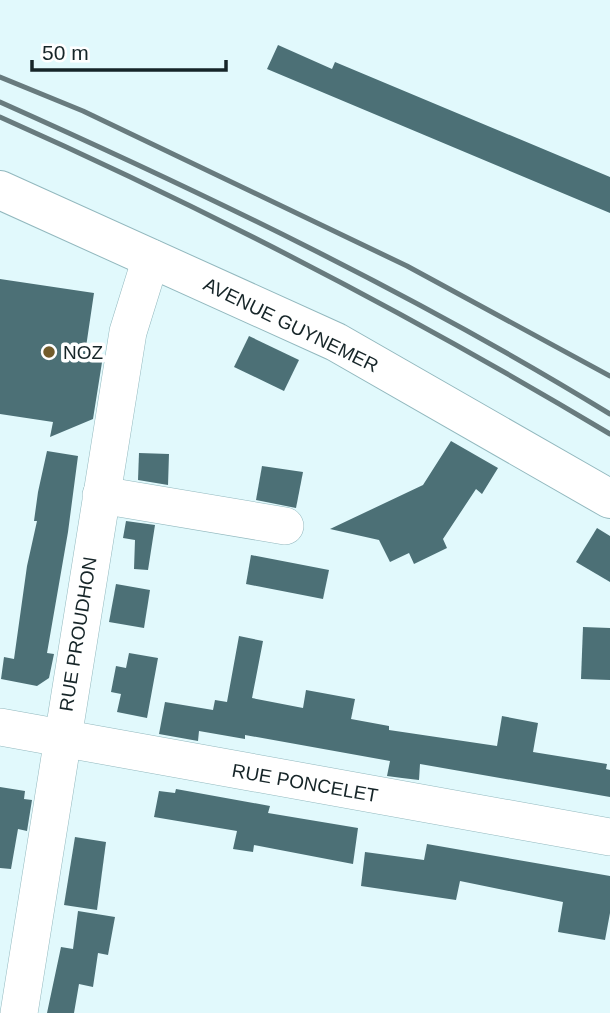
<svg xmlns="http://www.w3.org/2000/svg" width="610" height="1013" font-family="Helvetica,sans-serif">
  <rect width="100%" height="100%" fill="#e1f9fc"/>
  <g fill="#4c7076">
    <path d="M278,45l54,24 3,-7 275,115v36l-343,-144z"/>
    <path d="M0,279l94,14 -8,54 12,2 -1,6 6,1 -10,63 -43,18 3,-15 -53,-8z"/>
    <path d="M249,336l50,24 -15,31 -50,-24z"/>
    <path d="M451,441l47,27 -16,26 -6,-5 -33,50 4,9 -33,16 -5,-11 -19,9 -11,-22 -49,-11 93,-44z"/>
    <path d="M47,451l31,5 -10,76 -21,121 7,1 -5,24 -12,8 -36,-7 3,-22 10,2 13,-93 10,-45h-3l4,-29z"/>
    <path d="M139,453l30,1 -1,31 -30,-5z"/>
    <path d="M262,466l41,6 -7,36 -40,-8z"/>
    <path d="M126,521l29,4 -7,45 -14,-1 1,-29 -12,-2z"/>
    <path d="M597,528l13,8v46l-34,-20z"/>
    <path d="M251,555l78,15 -6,29 -77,-15z"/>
    <path d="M116,584l34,6 -6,38 -35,-6z"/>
    <path d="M583,627l27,1v52l-29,-1z"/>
    <path d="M239,636l24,5 -11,57 51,10 3,-18 49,9 -4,20 38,7v4l108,16 5,-30 36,7 -5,29 74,12 -1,5 4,1v27l-190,-33 -1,16 -17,-2 -15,-2 3,-15 -145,-26v4l-46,-8 -1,10 -39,-7 6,-32 48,8 2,-10 12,2z"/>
    <path d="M129,653l29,5 -11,60 -30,-6 4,-18 -10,-2 5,-26 10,2z"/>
    <path d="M0,787l25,4 -1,8 8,1 -5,31 -9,-2 -7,40 -11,-1z"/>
    <path d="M176,789l94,17 -2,7 90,15 -5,36 -99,-19 -1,7 -20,-3 4,-18 -83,-14 5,-26 16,2z"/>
    <path d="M75,837l31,5 -9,68 -33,-5z"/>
    <path d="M427,844l183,32v37l-5,27 -47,-8 5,-30 -103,-21 -4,19 -95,-14 4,-34 59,8z"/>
    <path d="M78,911l37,6 -7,38 -10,-2 -5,34 -14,-3 -5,29h-27l14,-66 12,2z"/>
  </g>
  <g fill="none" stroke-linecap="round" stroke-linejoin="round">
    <g stroke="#92b8be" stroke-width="38">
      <g id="minor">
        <path d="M101,495l184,31"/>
        <path d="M0,727l610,110"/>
        <path d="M19,1013l109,-681 23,-74"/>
      </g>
    </g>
    <g stroke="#92b8be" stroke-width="40">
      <path id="major" d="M0,190l336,152 274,157"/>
    </g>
    <use href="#minor" stroke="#fff" stroke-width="37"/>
    <use href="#major" stroke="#fff" stroke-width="38"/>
    <g stroke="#687b7e" stroke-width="5">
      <path d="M0,77l83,34 324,155 203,110"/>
      <path d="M0,102c206,92 418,194 610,312"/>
      <path d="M0,117c209,93 413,199 610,317"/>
    </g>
  </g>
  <circle fill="#735c2c" stroke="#fff" stroke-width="2.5" cx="49" cy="352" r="7"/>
  <g text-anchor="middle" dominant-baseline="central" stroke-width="7" stroke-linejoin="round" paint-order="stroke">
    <g font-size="19" fill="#162528" stroke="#fff">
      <text transform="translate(291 325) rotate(26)">AVENUE GUYNEMER</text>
      <text transform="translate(78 634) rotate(-81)">RUE PROUDHON</text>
      <text transform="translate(305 783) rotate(10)">RUE PONCELET</text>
    </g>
    <g font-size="19" fill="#162528" stroke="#fff" text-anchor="start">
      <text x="63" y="352">NOZ</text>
    </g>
  </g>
  <path d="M32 60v10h194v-10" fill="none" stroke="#162528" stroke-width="3.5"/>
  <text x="42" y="60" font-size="21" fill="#162528" stroke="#ffffff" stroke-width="5" paint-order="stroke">50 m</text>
</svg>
